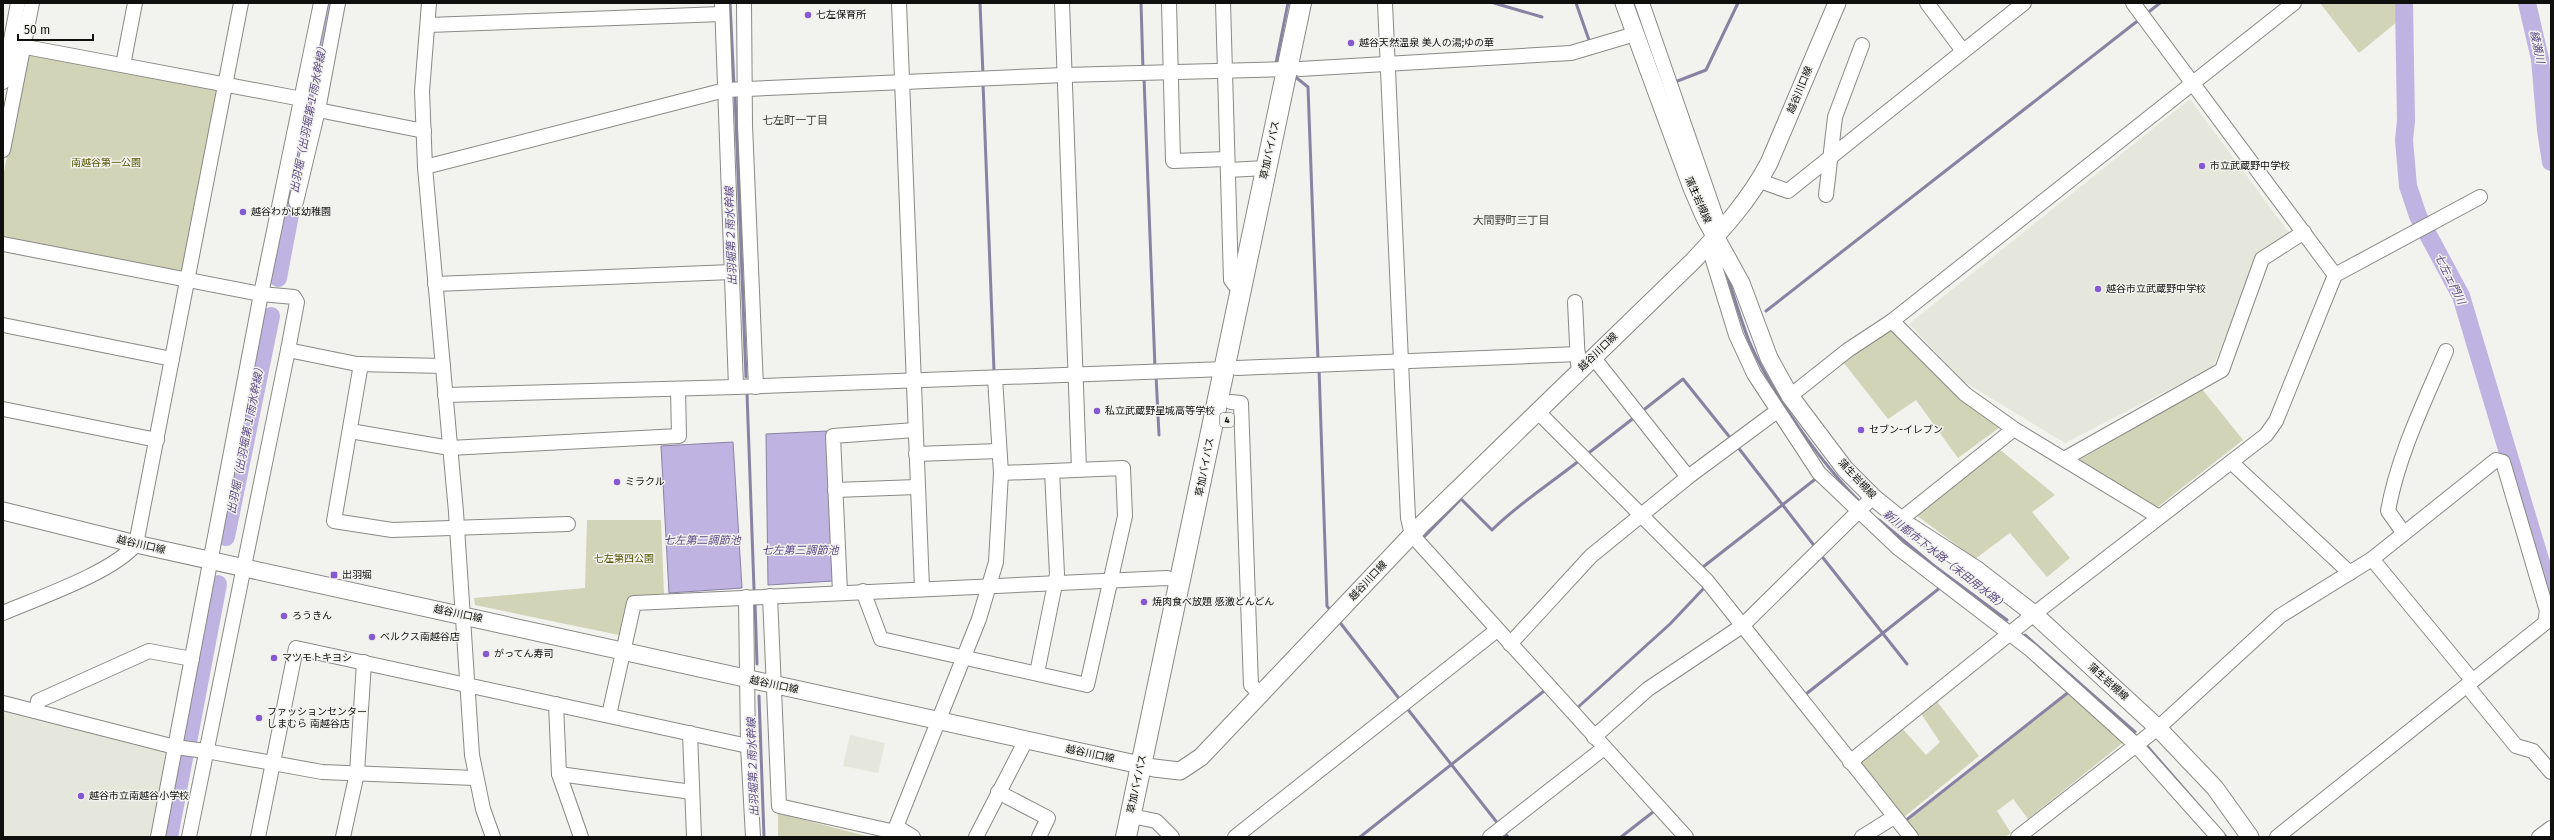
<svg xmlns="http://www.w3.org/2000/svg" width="2554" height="840" font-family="'Fira Sans','Noto Sans JP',sans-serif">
  <rect width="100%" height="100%" fill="#f2f2ee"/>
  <g fill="#e6e7dc">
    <path d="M2190,99l99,134 -31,22 -45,112 -148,76 -102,-62 -54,-57z"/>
    <path d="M3,709l161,42 3,4 -15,82h-149z"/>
    <path d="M850,735l35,8 -7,30 -35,-7z"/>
  </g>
  <g fill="#d2d4b7">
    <path d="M2320,3h78v18l-39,32z"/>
    <path d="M27,53l191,35 -31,187 -184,-36v-62z"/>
    <path d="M1892,326l104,93 3,9 -41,30 -42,-58 -28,19 -44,-56z"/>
    <path d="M2202,389l41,51 -88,69 -79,-47z"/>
    <path d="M1998,448l57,47 -23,17 38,46 -23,19 -37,-44 -35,26 -60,-45z"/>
    <path d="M587,520h74l3,74 -37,4 -8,37 -144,-30 -1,-7 111,-10z"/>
    <path d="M2072,691l53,50 -97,78 -15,-20 -16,12 14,22 -6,4h-85l-13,-16z"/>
    <path d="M1935,699l44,57 -75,61 -46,-57 43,-33 25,28 14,-13 -20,-30z"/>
    <path d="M778,813l92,24h-92z"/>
  </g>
  <g fill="#bfb3e1" stroke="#8a82a2">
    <path d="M827,431l6,150 -65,4 -2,-151z"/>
    <path d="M733,442l9,146 -73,5 -8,-147z"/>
  </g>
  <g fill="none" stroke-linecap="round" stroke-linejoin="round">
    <g stroke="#8a82a2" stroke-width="3">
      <path d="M730,3l4,83"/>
      <path d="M980,3l3,72"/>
      <path d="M1141,3l2,67"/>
      <path d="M1494,3l48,14"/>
      <path d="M1576,3l14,40"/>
      <path d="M2146,14l14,-11"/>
      <path d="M1279,65l-3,-2 12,-60"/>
      <path d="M1293,75l15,12 10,273"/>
      <path d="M1144,78l11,290"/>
      <path d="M1675,82l31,-12 32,-67"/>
      <path d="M983,83l11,288"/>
      <path d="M735,95l11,282"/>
      <path d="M1726,271c7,23 14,47 23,70 22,51 71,121 110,160"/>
      <path d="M1766,311l374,-292"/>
      <path d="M1319,368l8,238 4,5"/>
      <path d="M1156,375l3,60"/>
      <path d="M747,393l7,196"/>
      <path d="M1641,412l42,-33 49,61"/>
      <path d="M1737,446l79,102"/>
      <path d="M1586,455l49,-38"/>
      <path d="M1879,520l54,45 74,55"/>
      <path d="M1421,540l40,-41 31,31c26,-26 59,-47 88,-70"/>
      <path d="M1820,554l87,110"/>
      <path d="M1703,567l115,-90"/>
      <path d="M755,602l2,62"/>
      <path d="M1338,620l63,81"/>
      <path d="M2025,635l110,97"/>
      <path d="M1806,694l135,-107"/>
      <path d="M759,696l5,141"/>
      <path d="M1406,707l93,118"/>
      <path d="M1576,709l94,-85 35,-37"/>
      <path d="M2147,746l79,91"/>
      <path d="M1905,821l165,-130"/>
      <path d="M1503,831l5,6"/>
      <path d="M1360,837l184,-146"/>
      <path d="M1621,837l32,-25"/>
    </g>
    <g stroke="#bfb3e1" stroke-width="18">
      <path d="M2404,3l2,118 -2,19 4,46 10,30 43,80 90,300"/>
      <path d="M2527,3l13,56 6,71 5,32"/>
      <path d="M278,278l52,-275"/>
      <path d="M226,537l45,-221"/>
      <path d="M188,742l30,-158"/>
      <path d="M169,837l16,-84"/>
    </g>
    <g stroke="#898986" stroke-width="16">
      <g id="minor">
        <path d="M429,3l-7,88 3,76 31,345 16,243 11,54 10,28"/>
        <path d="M722,3l14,384"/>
        <path d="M744,3l1,122 11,262"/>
        <path d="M899,3l23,585"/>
        <path d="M1062,3l17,466"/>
        <path d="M1169,3l4,158 54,-2"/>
        <path d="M1223,3l8,277 4,5 6,1"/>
        <path d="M1385,3l23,515 4,17 274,302"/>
        <path d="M1642,3l79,228"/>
        <path d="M1927,3l36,48"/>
        <path d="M2133,3l202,272"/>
        <path d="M428,25l294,-11"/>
        <path d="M10,44l292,55"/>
        <path d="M123,65l12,-62"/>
        <path d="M1300,69l271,-16 64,-19"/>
        <path d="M3,82l15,-79"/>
        <path d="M318,110l106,21"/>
        <path d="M3,150l29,-147"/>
        <path d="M425,167l300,-77 339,-15 223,-6"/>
        <path d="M1228,170l38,-2"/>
        <path d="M1760,181l28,10 236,-188"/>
        <path d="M1826,195l9,-78 27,-72"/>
        <path d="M296,202l22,-92 20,-107"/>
        <path d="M3,244l258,50 33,3 3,5 -9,48"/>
        <path d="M1708,244l28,91 18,39 65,99 79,75 133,102 104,94 83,93"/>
        <path d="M435,284l297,-12"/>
        <path d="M1575,302l3,62"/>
        <path d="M1892,321l73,73 49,35 145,88"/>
        <path d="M3,325l169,34"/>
        <path d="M1593,357l95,120"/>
        <path d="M361,364l-27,157 58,9 176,-6"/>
        <path d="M1237,368l341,-14"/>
        <path d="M445,395l291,-8 489,-18"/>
        <path d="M1790,396l58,-46 44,-29 402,-318"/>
        <path d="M1231,402l10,1 10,282 9,9"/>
        <path d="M3,409l154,31"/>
        <path d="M1537,411l170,170 204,256"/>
        <path d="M350,431l100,17 229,-12 -1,-47"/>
        <path d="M916,454l83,-3"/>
        <path d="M2064,459l158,-89 40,-111 42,-27"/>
        <path d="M2231,462l119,111"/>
        <path d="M835,490l82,-3"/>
        <path d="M1900,520l114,-91"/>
        <path d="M2403,532l-15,-21c10,-56 36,-108 58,-160"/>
        <path d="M2372,559l100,121"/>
        <path d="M863,591l18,48 206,46 38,-169 -2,-48 -122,5"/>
        <path d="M840,592l-7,-156 82,-6"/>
        <path d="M770,596l9,210 116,26"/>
        <path d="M746,597l2,149 5,91"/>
        <path d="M3,613c35,-15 111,-41 133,-69l105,-541"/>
        <path d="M1510,644l81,-88 97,-79 89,-66"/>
        <path d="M1037,673l20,-99 -5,-103"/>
        <path d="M2468,687l48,59 17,5 18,21"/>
        <path d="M3,703l172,44 31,4 116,21 153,6"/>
        <path d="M556,704l3,70 22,63"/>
        <path d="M36,711l2,-10 111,-50 43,8"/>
        <path d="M609,715l25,-112 533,-25 14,3"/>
        <path d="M690,733l4,104"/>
        <path d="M1594,737l54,-48 94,-63 131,-129"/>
        <path d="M1850,762l184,-148 232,-179 10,-14 59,-146 145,-78"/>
        <path d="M559,774l133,18"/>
        <path d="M998,792l50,26 -9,19"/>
        <path d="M1131,816l25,5 16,16"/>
        <path d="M897,827l16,10"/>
        <path d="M158,837l103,-543 60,-291"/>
        <path d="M189,837l99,-487 69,14 86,2"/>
        <path d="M258,837l38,-189 452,98"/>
        <path d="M343,837l14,-64 7,-111"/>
        <path d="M892,837l87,-218 17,-57 5,-89 -6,-95"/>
        <path d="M976,837l50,-97"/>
        <path d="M1235,837l262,-207"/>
        <path d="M1490,837l114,-89"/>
        <path d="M1862,837l32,-20"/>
        <path d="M2018,837l140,-109 122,-112 92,-57 124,-99 7,2 44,149 -2,12 -268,214"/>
        <path d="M2539,837l12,-9"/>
      </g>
    </g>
    <g stroke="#898986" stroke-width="19">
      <g id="major">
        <path d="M1624,3l68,185 13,30 36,65 28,75 21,38 55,73 28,28 33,27 71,46 57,44 124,114 57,60 35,49"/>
        <path d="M3,511l133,33 1018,224 26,3 21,-14 220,-232 272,-264c29,-31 56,-60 76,-98l68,-160"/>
      </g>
    </g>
    <g stroke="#898986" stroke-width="22">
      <path id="highway" d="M1126,837l175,-834"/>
    </g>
    <use href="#minor" stroke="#fff" stroke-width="14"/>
    <use href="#major" stroke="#fff" stroke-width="17"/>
    <use href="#highway" stroke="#fff" stroke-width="20"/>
  </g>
  <g fill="#8559d2" stroke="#f2f2ee" stroke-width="1.5">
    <circle cx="808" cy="15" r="4"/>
    <circle cx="1351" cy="43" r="4"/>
    <circle cx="2202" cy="166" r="4"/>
    <circle cx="243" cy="212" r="4"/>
    <circle cx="2098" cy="289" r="4"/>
    <circle cx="1097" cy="411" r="4"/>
    <circle cx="1861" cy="430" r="4"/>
    <circle cx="617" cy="482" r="4"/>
    <rect x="330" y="571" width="8" height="8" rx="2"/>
    <circle cx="1144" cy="602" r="4"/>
    <circle cx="284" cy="616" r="4"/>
    <circle cx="372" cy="637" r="4"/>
    <circle cx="486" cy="654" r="4"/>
    <circle cx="274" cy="658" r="4"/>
    <circle cx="259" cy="718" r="4"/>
    <circle cx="81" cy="796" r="4"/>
  </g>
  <g text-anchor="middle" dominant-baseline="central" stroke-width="3" stroke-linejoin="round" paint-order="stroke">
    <rect fill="#f2f2ee" stroke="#535351" stroke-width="1" x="1220" y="413" width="14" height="14" rx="3"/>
    <g font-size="9" font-weight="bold" fill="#0f0f0e">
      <text x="1227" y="420">4</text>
    </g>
    <g font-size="10" fill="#0f0f0e" stroke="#f2f2ee" text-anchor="start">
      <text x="816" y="15">七左保育所</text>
      <text x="1359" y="43">越谷天然温泉 美人の湯;ゆの華</text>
      <text x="2210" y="166">市立武蔵野中学校</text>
      <text x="251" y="212">越谷わかば幼稚園</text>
      <text x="2106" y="289">越谷市立武蔵野中学校</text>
      <text x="1105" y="411">私立武蔵野星城高等学校</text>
      <text x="1869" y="430">セブン-イレブン</text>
      <text x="625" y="482">ミラクル</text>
      <text x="342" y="575">出羽堀</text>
      <text x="1152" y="602">焼肉食べ放題 感激どんどん</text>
      <text x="292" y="616">ろうきん</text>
      <text x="380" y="637">ベルクス南越谷店</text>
      <text x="494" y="654">がってん寿司</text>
      <text x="282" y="658">マツモトキヨシ</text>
      <text x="267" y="712">ファッションセンター<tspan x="267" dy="12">しまむら 南越谷店</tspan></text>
      <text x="89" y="796">越谷市立南越谷小学校</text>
    </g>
    <g font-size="10" fill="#0f0f0e" stroke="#f2f2ee">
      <text transform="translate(1800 90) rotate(-67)">越谷川口線</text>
      <text transform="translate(1270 150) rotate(-78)">草加バイパス</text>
      <text transform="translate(1698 200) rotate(66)">蒲生岩槻線</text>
      <text transform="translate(1598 352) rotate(-44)">越谷川口線</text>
      <text transform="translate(1205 467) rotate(-79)">草加バイパス</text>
      <text transform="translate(1857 479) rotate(47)">蒲生岩槻線</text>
      <text transform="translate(141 545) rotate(13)">越谷川口線</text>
      <text transform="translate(1368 581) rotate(-47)">越谷川口線</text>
      <text transform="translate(458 614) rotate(12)">越谷川口線</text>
      <text transform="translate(2108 682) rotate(42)">蒲生岩槻線</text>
      <text transform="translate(774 685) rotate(12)">越谷川口線</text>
      <text transform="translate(1090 754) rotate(12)">越谷川口線</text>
      <text transform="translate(1137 784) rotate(-78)">草加バイパス</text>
    </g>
    <g font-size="10" fill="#555602" stroke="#f2f2ee">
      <text x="106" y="163">南越谷第一公園</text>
      <text x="624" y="559">七左第四公園</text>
    </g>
    <g font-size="11" font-style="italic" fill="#5e4b86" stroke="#f2f2ee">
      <text transform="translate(2537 47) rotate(78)">綾瀬川</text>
      <text transform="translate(309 117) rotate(-79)">出羽堀（出羽堀第１雨水幹線）</text>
      <text transform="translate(731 236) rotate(-92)">出羽堀第２雨水幹線</text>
      <text transform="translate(2450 279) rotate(64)">七左ェ門川</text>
      <text transform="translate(246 438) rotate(-79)">出羽堀（出羽堀第１雨水幹線）</text>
      <text x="702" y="540">七左第二調節池</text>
      <text x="800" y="550">七左第三調節池</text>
      <text transform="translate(1945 560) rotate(38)">新川都市下水路（末田用水路）</text>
      <text transform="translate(753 767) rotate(-92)">出羽堀第２雨水幹線</text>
    </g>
    <g font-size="11" fill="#444441" stroke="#f2f2ee">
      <text x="795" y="120">七左町一丁目</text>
      <text x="1511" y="220">大間野町三丁目</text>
    </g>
  </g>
  <rect width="2554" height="840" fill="none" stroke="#0f0f0e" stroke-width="8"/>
  <path d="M18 34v6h75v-6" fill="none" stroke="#0f0f0e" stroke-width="2"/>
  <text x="24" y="34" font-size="12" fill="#0f0f0e" stroke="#f2f2ee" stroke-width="3" paint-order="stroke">50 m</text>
</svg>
